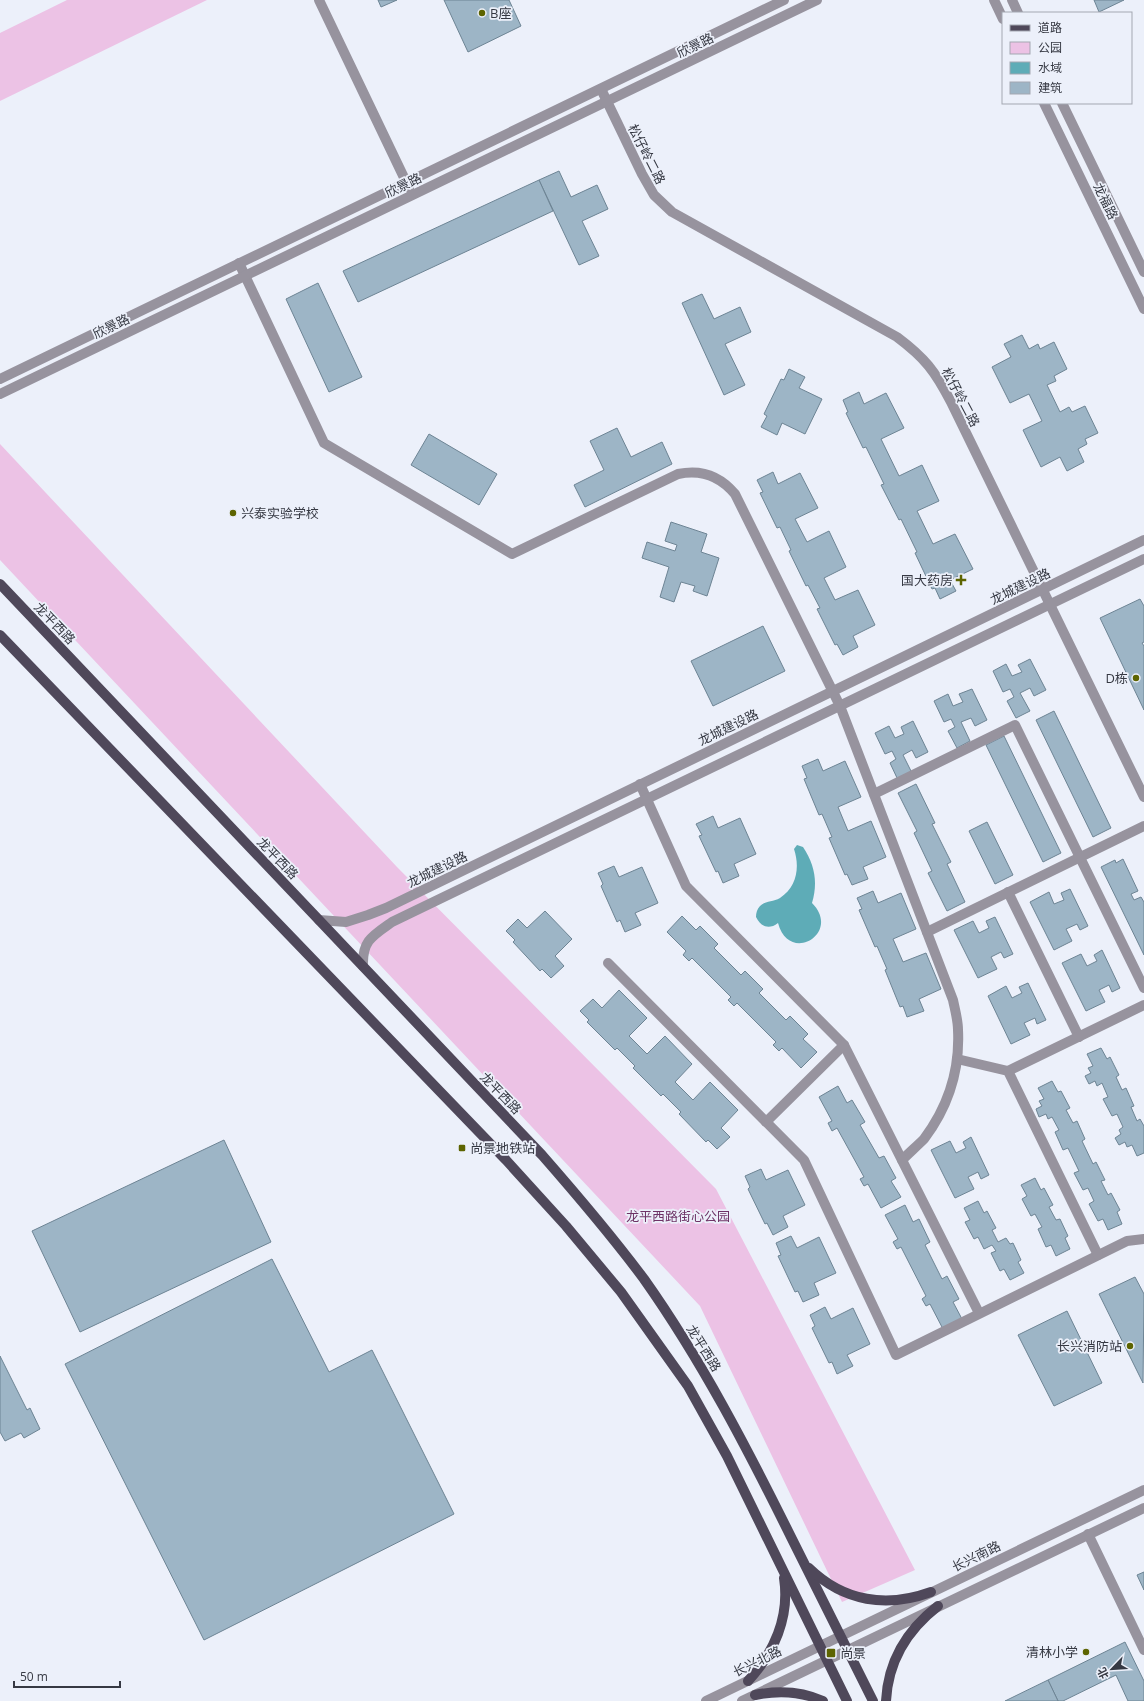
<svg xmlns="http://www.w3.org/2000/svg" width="1144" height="1701" font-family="'Open Sans','Noto Sans SC',sans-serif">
  <rect width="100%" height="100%" fill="#ecf0fa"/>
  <g fill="#ecc2e5">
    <path d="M67,0h140l-207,101v-68z"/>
    <path d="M0,444l397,423 319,322 199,381 -73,32 -142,-296 -700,-746z"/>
  </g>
  <path fill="#5eacb7" d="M797,845l6,2c12,18 15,36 9,56 30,30 -23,62 -34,20 -9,7 -17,4 -22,-6 0,-4 1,-8 4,-11 5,-5 13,-4 20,-8 17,-11 20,-31 14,-49z"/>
  <g fill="#9db5c6" stroke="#6d8494">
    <path d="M378,0h19l-16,7z"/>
    <path d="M444,0h65l12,26 -53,26z"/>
    <path d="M1094,0h30l-25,12z"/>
    <path d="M559,171l12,26 26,-12 11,24 -26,12 17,35 -20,9 -40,-85z"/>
    <path d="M539,180l14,31 -195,91 -15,-31z"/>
    <path d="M318,283l44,94 -33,15 -43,-93z"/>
    <path d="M702,294l12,25 26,-12 11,25 -26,12 20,41 -21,10 -42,-92z"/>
    <path d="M1022,335l7,14 9,-5 2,5 14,-7 13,27 -13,7 2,5 -9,4 13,27 9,-5 3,5 13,-6 13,27 -13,6 2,5 -9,5 6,13 -17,9 -7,-14 -19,10 -18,-37 19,-9 -13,-27 -19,9 -18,-36 19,-10 -7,-13z"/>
    <path d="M789,369l16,8 -6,11 23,11 -17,35 -23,-11 -5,12 -16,-8 6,-11 -3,-2 17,-35 3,1z"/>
    <path d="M859,392l5,12 22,-11 18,35 -23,11 18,37 23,-11 17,36 -22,10 16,33 22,-10 18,35 -23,11 6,11 -16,8 -5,-11 -3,1 -17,-36 2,-1 -16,-33 -2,1 -18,-35 3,-1 -18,-37 -3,1 -17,-35 2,-1 -5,-12z"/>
    <path d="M617,428l14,29 31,-15 10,22 -87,43 -11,-22 30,-15 -14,-29z"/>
    <path d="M429,434l68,40 -18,31 -68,-40z"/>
    <path d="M773,472l5,12 22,-11 18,35 -23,11 12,23 22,-11 17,36 -22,11 11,22 23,-10 17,35 -22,11 5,11 -15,8 -6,-11 -2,1 -18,-36 3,-1 -12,-23 -2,1 -17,-35 2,-1 -11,-23 -3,1 -17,-35 3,-1 -6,-12z"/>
    <path d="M671,522l36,12 -6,18 18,6 -12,38 -14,-5 2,-5 -14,-4 -7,20 -14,-5 9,-30 -27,-9 5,-16 28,9 2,-6 -12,-4z"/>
    <path d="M1140,599l4,7v36l-2,1 2,3v64l-44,-92z"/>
    <path d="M763,626l22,45 -72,35 -22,-45z"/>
    <path d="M1030,659l16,31 -12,6 -4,-8 -10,5 10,18 -14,7 -9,-17 7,-4 -4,-8 -7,3 -10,-21 13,-7 6,12 10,-4 -4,-7z"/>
    <path d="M972,689l15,31 -12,6 -4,-8 -10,4 9,19 -13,7 -9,-17 7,-4 -4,-8 -7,3 -10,-21 14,-7 5,12 10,-4 -4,-8z"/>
    <path d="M1054,711l57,117 -18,9 -57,-117z"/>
    <path d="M913,721l15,31 -12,6 -4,-8 -9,5 9,18 -14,7 -8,-17 6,-4 -4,-8 -7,3 -10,-21 14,-7 6,12 9,-4 -3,-7z"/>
    <path d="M1004,736l57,117 -18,9 -57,-117z"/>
    <path d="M818,759l5,12 22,-10 16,36 -23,10 10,24 23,-10 15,36 -23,10 5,12 -16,6 -5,-11 -2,1 -16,-37 3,-1 -10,-23 -3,1 -15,-36 3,-1 -5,-12z"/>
    <path d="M916,784l19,39 -3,1 19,38 -4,2 18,38 -18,9 -19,-38 4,-2 -18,-38 3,-2 -19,-38z"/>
    <path d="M713,816l5,12 22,-10 16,36 -22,10 5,12 -16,7 -5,-12 -2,1 -17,-36 3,-1 -6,-11z"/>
    <path d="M987,822l26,53 -18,9 -26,-53z"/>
    <path d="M1123,859l15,32 -7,3 3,6 7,-3 3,5v53l-43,-88 14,-7 1,3z"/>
    <path d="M614,866l5,11 23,-10 16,36 -23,10 6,12 -16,7 -5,-12 -3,2 -16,-36 2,-2 -5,-11z"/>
    <path d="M1070,889l18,37 -8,4 -3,-6 -11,5 6,12 -18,9 -24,-48 19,-10 5,12 10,-4 -3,-7z"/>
    <path d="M873,891l5,12 23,-10 15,36 -23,10 10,23 23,-9 15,36 -22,10 5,12 -17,6 -4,-11 -3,1 -15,-37 2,-1 -10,-23 -2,1 -16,-37 3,-1 -5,-11z"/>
    <path d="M545,911l27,28 -17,17 9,10 -13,12 -9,-9 -2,2 -27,-29 2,-2 -9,-9 12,-12 9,9z"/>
    <path d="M682,916l14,14 4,-4 18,18 -4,4 27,27 4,-4 18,18 -4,4 27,27 4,-4 18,18 -5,5 14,13 -16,16 -19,-20 -3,3 -6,-6 3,-3 -39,-39 -3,3 -6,-6 3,-3 -39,-39 -3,3 -6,-6 3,-4 -19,-19z"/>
    <path d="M995,917l18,37 -9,4 -3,-6 -10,5 6,12 -19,9 -24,-48 19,-9 6,12 10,-5 -3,-7z"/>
    <path d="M1102,950l18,38 -8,4 -3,-7 -10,5 6,12 -19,9 -24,-48 19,-9 6,12 10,-5 -3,-6z"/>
    <path d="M1028,983l18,37 -9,4 -2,-6 -11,5 6,12 -19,9 -23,-48 18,-10 6,12 10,-5 -3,-6z"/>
    <path d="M619,990l28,28 -18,18 18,18 18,-18 27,28 -17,18 18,18 17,-18 28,28 -17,18 9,9 -13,12 -9,-9 -2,2 -27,-28 2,-2 -18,-18 -2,2 -28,-28 2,-2 -18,-18 -2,2 -28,-28 2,-2 -9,-9 13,-12 9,9z"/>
    <path d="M1101,1048l6,11 3,-2 9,18 -3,2 6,13 4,-2 8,18 -3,1 6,14 3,-2 4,7v27l-7,3 -5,-11 -5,2 -2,-5 -6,3 -4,-7 6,-4 -2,-4 4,-3 -6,-13 -5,2 -9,-17 5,-2 -6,-14 -5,3 -2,-5 -6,3 -4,-8 6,-3 -3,-5 5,-2 -6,-12z"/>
    <path d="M1052,1081l6,11 3,-1 9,17 -4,2 7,13 4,-2 8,18 -3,2 11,23 3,-2 9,18 -4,1 7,14 3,-2 9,17 -3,2 5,12 -14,6 -5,-11 -5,2 -9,-17 5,-3 -6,-13 -5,2 -9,-17 5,-2 -11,-23 -5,2 -8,-18 4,-2 -7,-13 -4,2 -2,-5 -7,3 -3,-8 6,-3 -3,-5 5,-2 -6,-11z"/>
    <path d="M838,1086l9,17 5,-3 13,22 -5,3 19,33 5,-2 12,22 -5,3 10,16 -20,11 -13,-24 -4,2 -4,-7 4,-2 -27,-49 -5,3 -4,-8 4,-2 -13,-24z"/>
    <path d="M971,1137l18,38 -8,4 -3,-7 -10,5 6,12 -19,9 -24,-48 19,-9 6,12 10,-5 -3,-6z"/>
    <path d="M224,1140l47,102 -191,90 -48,-101z"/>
    <path d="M761,1169l5,11 22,-10 17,35 -22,11 5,11 -15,8 -6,-12 -2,1 -17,-35 2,-2 -5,-11z"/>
    <path d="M1035,1178l6,12 3,-2 9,17 -4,2 7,13 4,-1 8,17 -3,2 5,11 -14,7 -5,-11 -5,2 -8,-18 4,-2 -7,-13 -4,2 -9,-17 5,-3 -6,-11z"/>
    <path d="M978,1201l6,12 3,-2 9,17 -4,2 6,12 8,-4 4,6 3,-1 8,17 -3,2 6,11 -14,7 -6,-11 -4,2 -9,-18 5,-2 -4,-6 -8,4 -6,-12 -4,2 -9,-17 5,-2 -6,-12z"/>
    <path d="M905,1205l8,17 6,-3 11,23 -5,3 17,34 5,-3 12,23 -6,3 9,17 -19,10 -13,-25 -4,2 -4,-7 4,-3 -25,-49 -4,2 -4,-7 5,-3 -13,-24z"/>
    <path d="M791,1236l6,12 22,-11 17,36 -22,10 5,12 -16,7 -5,-11 -3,1 -17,-36 3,-1 -5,-12z"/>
    <path d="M272,1259l57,113 43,-22 82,164 -250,126 -139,-276z"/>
    <path d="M1135,1277l9,17 -1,89 -44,-89z"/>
    <path d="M825,1307l6,12 22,-11 17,36 -23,11 6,11 -16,8 -5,-12 -3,1 -17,-35 3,-2 -5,-11z"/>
    <path d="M1067,1311l35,72 -48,23 -36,-71z"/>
    <path d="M0,1356l27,54 3,-2 10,21 -16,9 -3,-5 -16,8 -5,-9z"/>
    <path d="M1144,1572v18l-7,-15z"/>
    <path d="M1125,1642l19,39v20h-16l-12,-26 -53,26h-5l-10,-21z"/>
    <path d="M1048,1680l10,21h-53z"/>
  </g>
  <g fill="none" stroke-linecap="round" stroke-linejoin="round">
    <g stroke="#97939e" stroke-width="10">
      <path d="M319,0l90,188"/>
      <path d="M994,0l9,19"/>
      <path d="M1012,0l6,13"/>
      <path d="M601,89l41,85 12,21 18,17 225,125c28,21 38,34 54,65l193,395"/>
      <path d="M1044,103l100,206"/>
      <path d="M1062,103l82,169"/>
      <path d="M239,263l85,180 188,111 166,-80c23,-5 42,2 57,20l105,212 113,294c2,10 5,20 5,30 2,40 -10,77 -34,109 -7,7 -15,14 -22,21"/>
      <path d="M0,379l784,-379"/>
      <path d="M0,394l817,-394"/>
      <path d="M640,784l46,102 158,159 135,268"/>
      <path d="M874,794l141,-69 129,263"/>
      <path d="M1008,892l71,145"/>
      <path d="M319,920l27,2 22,-7 18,-7 758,-368"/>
      <path d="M927,932l217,-106"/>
      <path d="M608,963l196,197 92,195 231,-114 17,-2"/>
      <path d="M363,966c-1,-25 9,-30 29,-44l752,-363"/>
      <path d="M957,1059l51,12 90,184"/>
      <path d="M1008,1071l136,-66"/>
      <path d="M766,1122l78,-77"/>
      <path d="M1088,1534l56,116"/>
      <path d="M706,1701l438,-211"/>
      <path d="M742,1701l402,-193"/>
    </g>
    <g stroke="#4f485a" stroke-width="10">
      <path d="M0,584l542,571c35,40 70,81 102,124 58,82 104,171 148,260 27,54 54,108 81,162"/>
      <path d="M0,635l506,525 60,66 55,66 67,94 39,70 120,245"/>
      <path d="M809,1568c35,34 78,40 122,24"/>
      <path d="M748,1681c26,-28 42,-64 36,-103"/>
      <path d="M755,1695c24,-5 46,-4 68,6"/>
      <path d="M886,1701c2,-39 21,-71 52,-95"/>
    </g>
  </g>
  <g fill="#5d6400" stroke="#ecf0fa" stroke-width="1.5">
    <circle cx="482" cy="13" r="4"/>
    <circle cx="233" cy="513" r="4"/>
    <path d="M959 574h4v4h4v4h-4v4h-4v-4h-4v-4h4z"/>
    <circle cx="1136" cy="678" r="4"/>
    <rect x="458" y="1144" width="8" height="8" rx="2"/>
    <circle cx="1130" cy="1346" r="4"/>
    <circle cx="1086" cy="1652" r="4"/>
    <rect x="826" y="1648" width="10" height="10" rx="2"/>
  </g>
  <g text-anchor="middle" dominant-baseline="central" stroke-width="3.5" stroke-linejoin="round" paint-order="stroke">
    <g font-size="13" fill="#363943" stroke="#ecf0fa" text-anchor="start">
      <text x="490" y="13">B座</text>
      <text x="241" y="513">兴泰实验学校</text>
      <text x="953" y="580" text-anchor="end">国大药房</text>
      <text x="1128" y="678" text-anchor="end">D栋</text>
      <text x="470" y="1148">尚景地铁站</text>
      <text x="1122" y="1346" text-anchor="end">长兴消防站</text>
      <text x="1078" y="1652" text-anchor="end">清林小学</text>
      <text x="840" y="1653">尚景</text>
    </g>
    <g font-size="13" fill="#363943" stroke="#ecf0fa">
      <text transform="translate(695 45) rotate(-26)">欣景路</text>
      <text transform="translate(647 154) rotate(63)">松仔岭二路</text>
      <text transform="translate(403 185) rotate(-26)">欣景路</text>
      <text transform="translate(1106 201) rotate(64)">龙福路</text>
      <text transform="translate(111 326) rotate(-26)">欣景路</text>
      <text transform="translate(961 397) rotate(62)">松仔岭二路</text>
      <text transform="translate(1020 586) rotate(-26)">龙城建设路</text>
      <text transform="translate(55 623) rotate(46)">龙平西路</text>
      <text transform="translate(728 727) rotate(-26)">龙城建设路</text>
      <text transform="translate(278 858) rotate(46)">龙平西路</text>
      <text transform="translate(437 869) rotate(-26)">龙城建设路</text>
      <text transform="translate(501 1093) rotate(46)">龙平西路</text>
      <text transform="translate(704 1348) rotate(58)">龙平西路</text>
      <text transform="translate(976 1556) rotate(-26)">长兴南路</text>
      <text transform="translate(757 1661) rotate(-26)">长兴北路</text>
    </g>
    <g font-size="13" fill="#6d3366" stroke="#ecf0fa">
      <text x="678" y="1216">龙平西路街心公园</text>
    </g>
  </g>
  <rect x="1002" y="12" width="130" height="92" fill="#ecf0fa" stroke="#a3a7b1"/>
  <rect x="1010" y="25" width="20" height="6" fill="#4f485a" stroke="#a3a7b1"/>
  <text x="1038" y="32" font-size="12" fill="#363943">道路</text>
  <rect x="1010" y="42" width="20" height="12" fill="#ecc2e5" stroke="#a3a7b1"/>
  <text x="1038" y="52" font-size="12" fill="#363943">公园</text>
  <rect x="1010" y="62" width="20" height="12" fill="#5eacb7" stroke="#a3a7b1"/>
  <text x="1038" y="72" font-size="12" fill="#363943">水域</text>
  <rect x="1010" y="82" width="20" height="12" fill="#9db5c6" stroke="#a3a7b1"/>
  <text x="1038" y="92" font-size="12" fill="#363943">建筑</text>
  <g transform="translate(1112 1669) rotate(245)" stroke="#ecf0fa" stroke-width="3" paint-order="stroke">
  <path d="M0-3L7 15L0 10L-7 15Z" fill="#363943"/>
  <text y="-6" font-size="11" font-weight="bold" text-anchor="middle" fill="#363943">北</text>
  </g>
  <path d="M14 1681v6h106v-6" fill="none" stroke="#363943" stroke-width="2"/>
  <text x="20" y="1681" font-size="12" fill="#363943" stroke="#ecf0fa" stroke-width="3" paint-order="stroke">50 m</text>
</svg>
